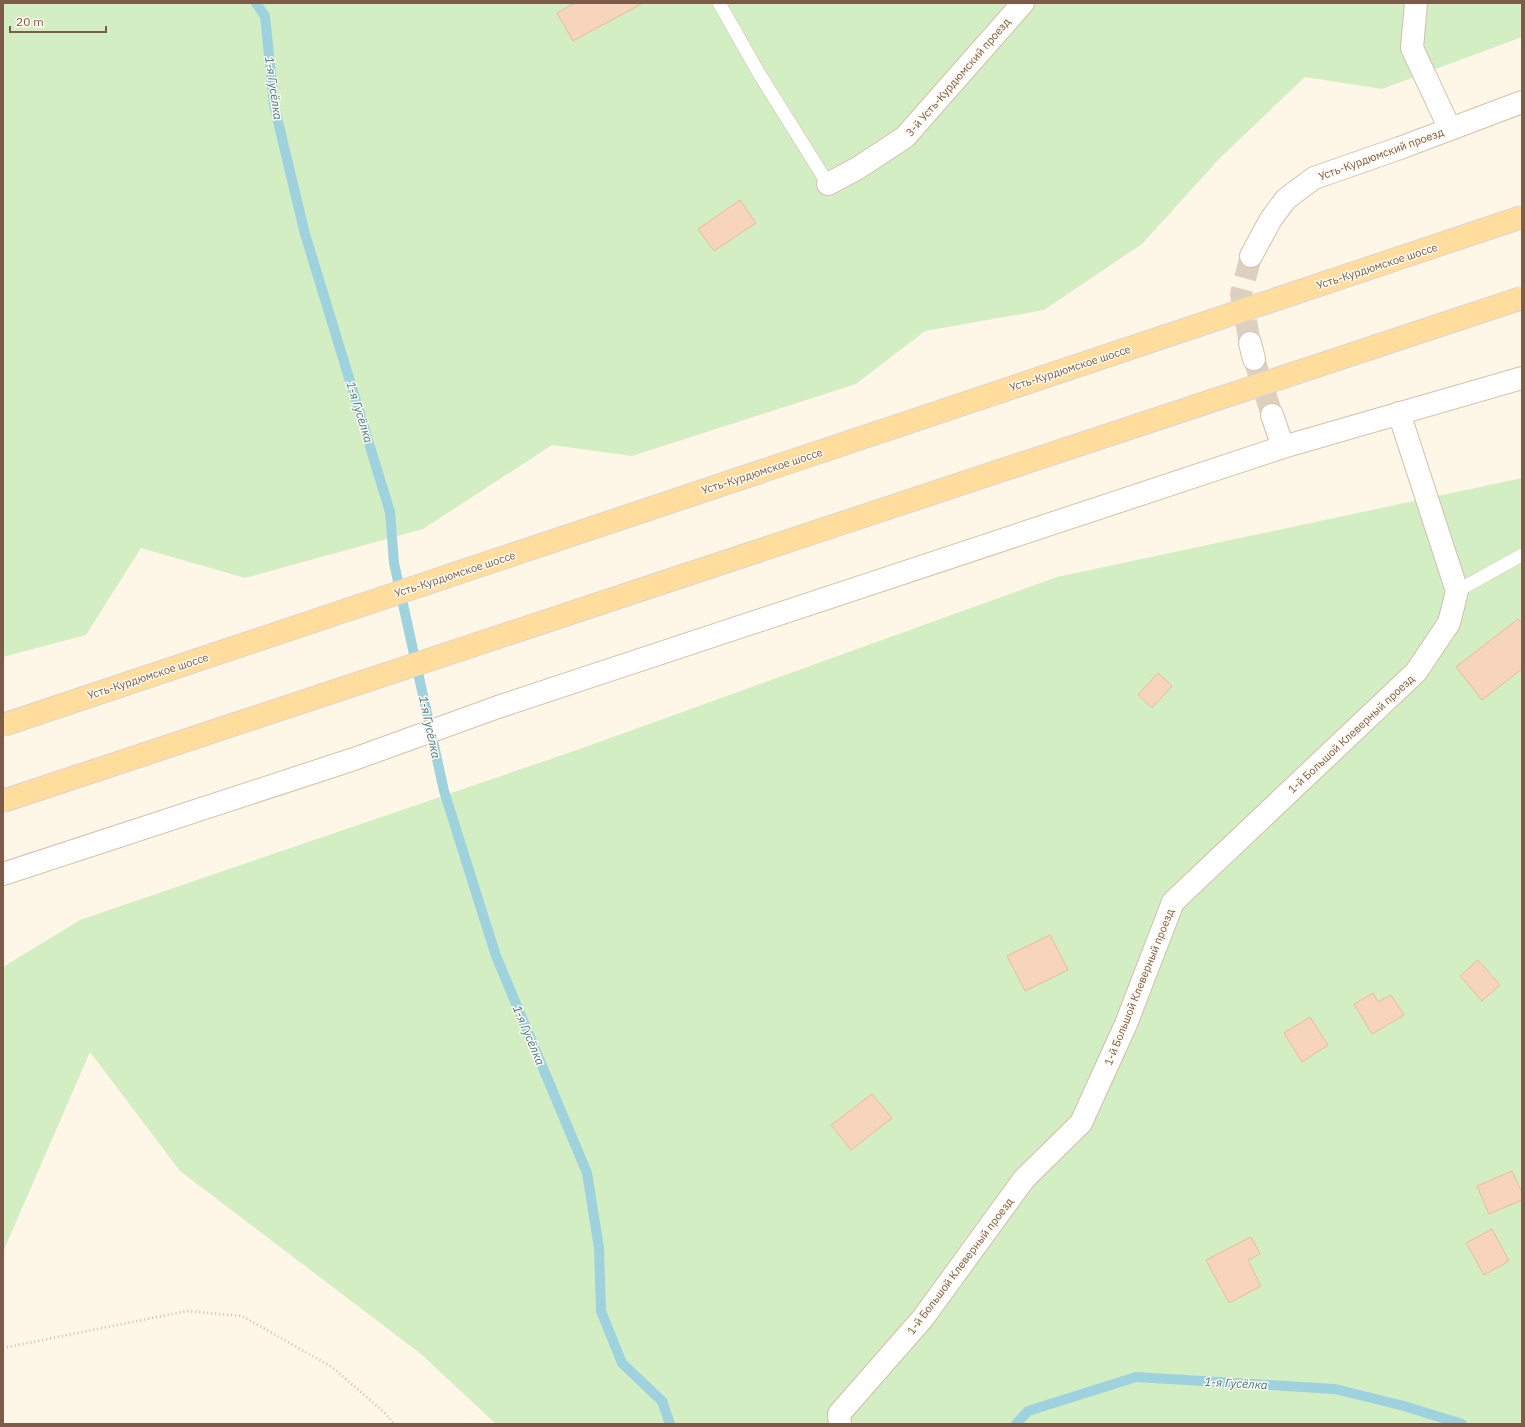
<svg xmlns="http://www.w3.org/2000/svg" width="1525" height="1427" font-family="'IBM Plex Sans',sans-serif">
  <rect width="100%" height="100%" fill="#fef6e7"/>
  <g fill="#d3eec3">
    <path d="M3,3h1519v34l-140,52 -77,-12 -86,82 -77,85 -98,66 -119,21 -69,53 -224,72 -80,-11 -129,84 -178,49 -104,-30 -55,87 -83,22z"/>
    <path d="M1522,478v946h-1026l-75,-70 -241,-183 -90,-119 -87,200v-285l77,-47 497,-170 480,-173z"/>
  </g>
  <g fill="none" stroke-linecap="round" stroke-linejoin="round">
    <g stroke="#9ed2de" stroke-width="10">
      <path d="M256,3l9,13 9,89 31,129 85,278 4,51 50,228 52,165 91,217 12,75 2,63 21,52 40,38 8,23"/>
      <path d="M1016,1424l12,-13 108,-34 199,12 69,17 58,18"/>
    </g>
  </g>
  <g fill="#f7d5bc" stroke="#ebbb9a">
    <path d="M575,3h-1h69l-70,38 -16,-28z"/>
    <path d="M740,200l16,23 -42,28 -16,-22z"/>
    <path d="M1518,619l4,4v46l-40,31 -26,-33z"/>
    <path d="M1158,673l14,13 -20,22 -14,-13z"/>
    <path d="M1050,935l18,35 -43,21 -18,-35z"/>
    <path d="M1478,960l22,25 -18,16 -22,-25z"/>
    <path d="M1373,993l5,9 13,-7 13,20 -32,19 -18,-30z"/>
    <path d="M1310,1017l18,28 -26,17 -18,-29z"/>
    <path d="M872,1094l20,24 -41,32 -20,-25z"/>
    <path d="M1512,1171l10,22v7l-33,14 -12,-28z"/>
    <path d="M1492,1229l17,32 -25,14 -18,-32z"/>
    <path d="M1251,1237l9,17 -12,6 13,26 -32,17 -23,-43z"/>
  </g>
  <g fill="none" stroke-linecap="round" stroke-linejoin="round">
    <g stroke="#ded0bf" stroke-width="22" stroke-dasharray="22 11" stroke-linecap="butt">
      <path d="M1250,343l-9,-49 10,-38"/>
      <path d="M1254,359l18,56"/>
    </g>
    <g stroke="#d3beab" stroke-width="14">
      <g id="lane">
        <path d="M719,3l41,72 68,109"/>
        <path d="M1457,591l65,-36"/>
      </g>
    </g>
    <g stroke="#d3beab" stroke-width="24">
      <g id="street">
        <path d="M1416,3l-4,45 38,81"/>
        <path d="M828,184l30,-16 47,-31 118,-134"/>
        <path d="M840,1424l-1,-10 84,-96 101,-139 57,-56 45,-99 47,-122 243,-230 33,-49 8,-32 -58,-178"/>
      </g>
    </g>
    <g stroke="#d8c0aa" stroke-width="24">
      <g id="secondary">
        <path d="M1251,256l20,-37 15,-20 28,-21 86,-30 122,-46"/>
        <path d="M1250,343l4,16"/>
        <path d="M1272,415l11,32"/>
        <path d="M3,874l351,-115 144,-52 785,-260 239,-69"/>
      </g>
    </g>
    <path stroke="#dcb89e" stroke-width="2.5" stroke-dasharray="1 3" stroke-linecap="butt" d="M3,1348l184,-37 55,5 90,51 53,46 9,11"/>
    <use href="#lane" stroke="#fff" stroke-width="13"/>
    <use href="#street" stroke="#fff" stroke-width="22"/>
    <use href="#secondary" stroke="#fff" stroke-width="22"/>
    <g stroke="#ddd5cf" stroke-width="24" stroke-linecap="butt">
      <g id="primary-bridge">
        <path d="M3,725l1519,-508"/>
        <path d="M3,801l1519,-503"/>
      </g>
    </g>
    <use href="#primary-bridge" stroke="#ffdd9d" stroke-width="22"/>
  </g>
  <g text-anchor="middle" dominant-baseline="central" stroke-width="3" stroke-linejoin="round" paint-order="stroke">
    <g font-size="11" fill="#7c5c48" stroke="#fff9ef">
      <text transform="translate(958 77) rotate(-49)">3-й Усть-Курдюмский проезд</text>
      <text transform="translate(1381 154) rotate(-20)">Усть-Курдюмский проезд</text>
      <text transform="translate(1377 266) rotate(-18)">Усть-Курдюмское шоссе</text>
      <text transform="translate(1070 368) rotate(-18)">Усть-Курдюмское шоссе</text>
      <text transform="translate(762 471) rotate(-18)">Усть-Курдюмское шоссе</text>
      <text transform="translate(455 574) rotate(-18)">Усть-Курдюмское шоссе</text>
      <text transform="translate(148 676) rotate(-18)">Усть-Курдюмское шоссе</text>
      <text transform="translate(1351 734) rotate(-43)">1-й Большой Клеверный проезд</text>
      <text transform="translate(1139 987) rotate(-68)">1-й Большой Клеверный проезд</text>
      <text transform="translate(960 1266) rotate(-53)">1-й Большой Клеверный проезд</text>
    </g>
    <g font-size="12" font-style="italic" fill="#3c7b8a" stroke="#fff9ef">
      <text transform="translate(274 88) rotate(82)">1-я Гусёлка</text>
      <text transform="translate(360 412) rotate(73)">1-я Гусёлка</text>
      <text transform="translate(430 727) rotate(78)">1-я Гусёлка</text>
      <text transform="translate(529 1035) rotate(67)">1-я Гусёлка</text>
      <text transform="translate(1236 1383) rotate(3)">1-я Гусёлка</text>
    </g>
  </g>
  <rect width="1525" height="1427" fill="none" stroke="#7c5c48" stroke-width="8"/>
  <path d="M10 26v6h96v-6" fill="none" stroke="#7c5c48" stroke-width="2"/>
  <text x="16" y="26" font-size="12" fill="#7c5c48" stroke="#fff9ef" stroke-width="3" paint-order="stroke">20 m</text>
</svg>
